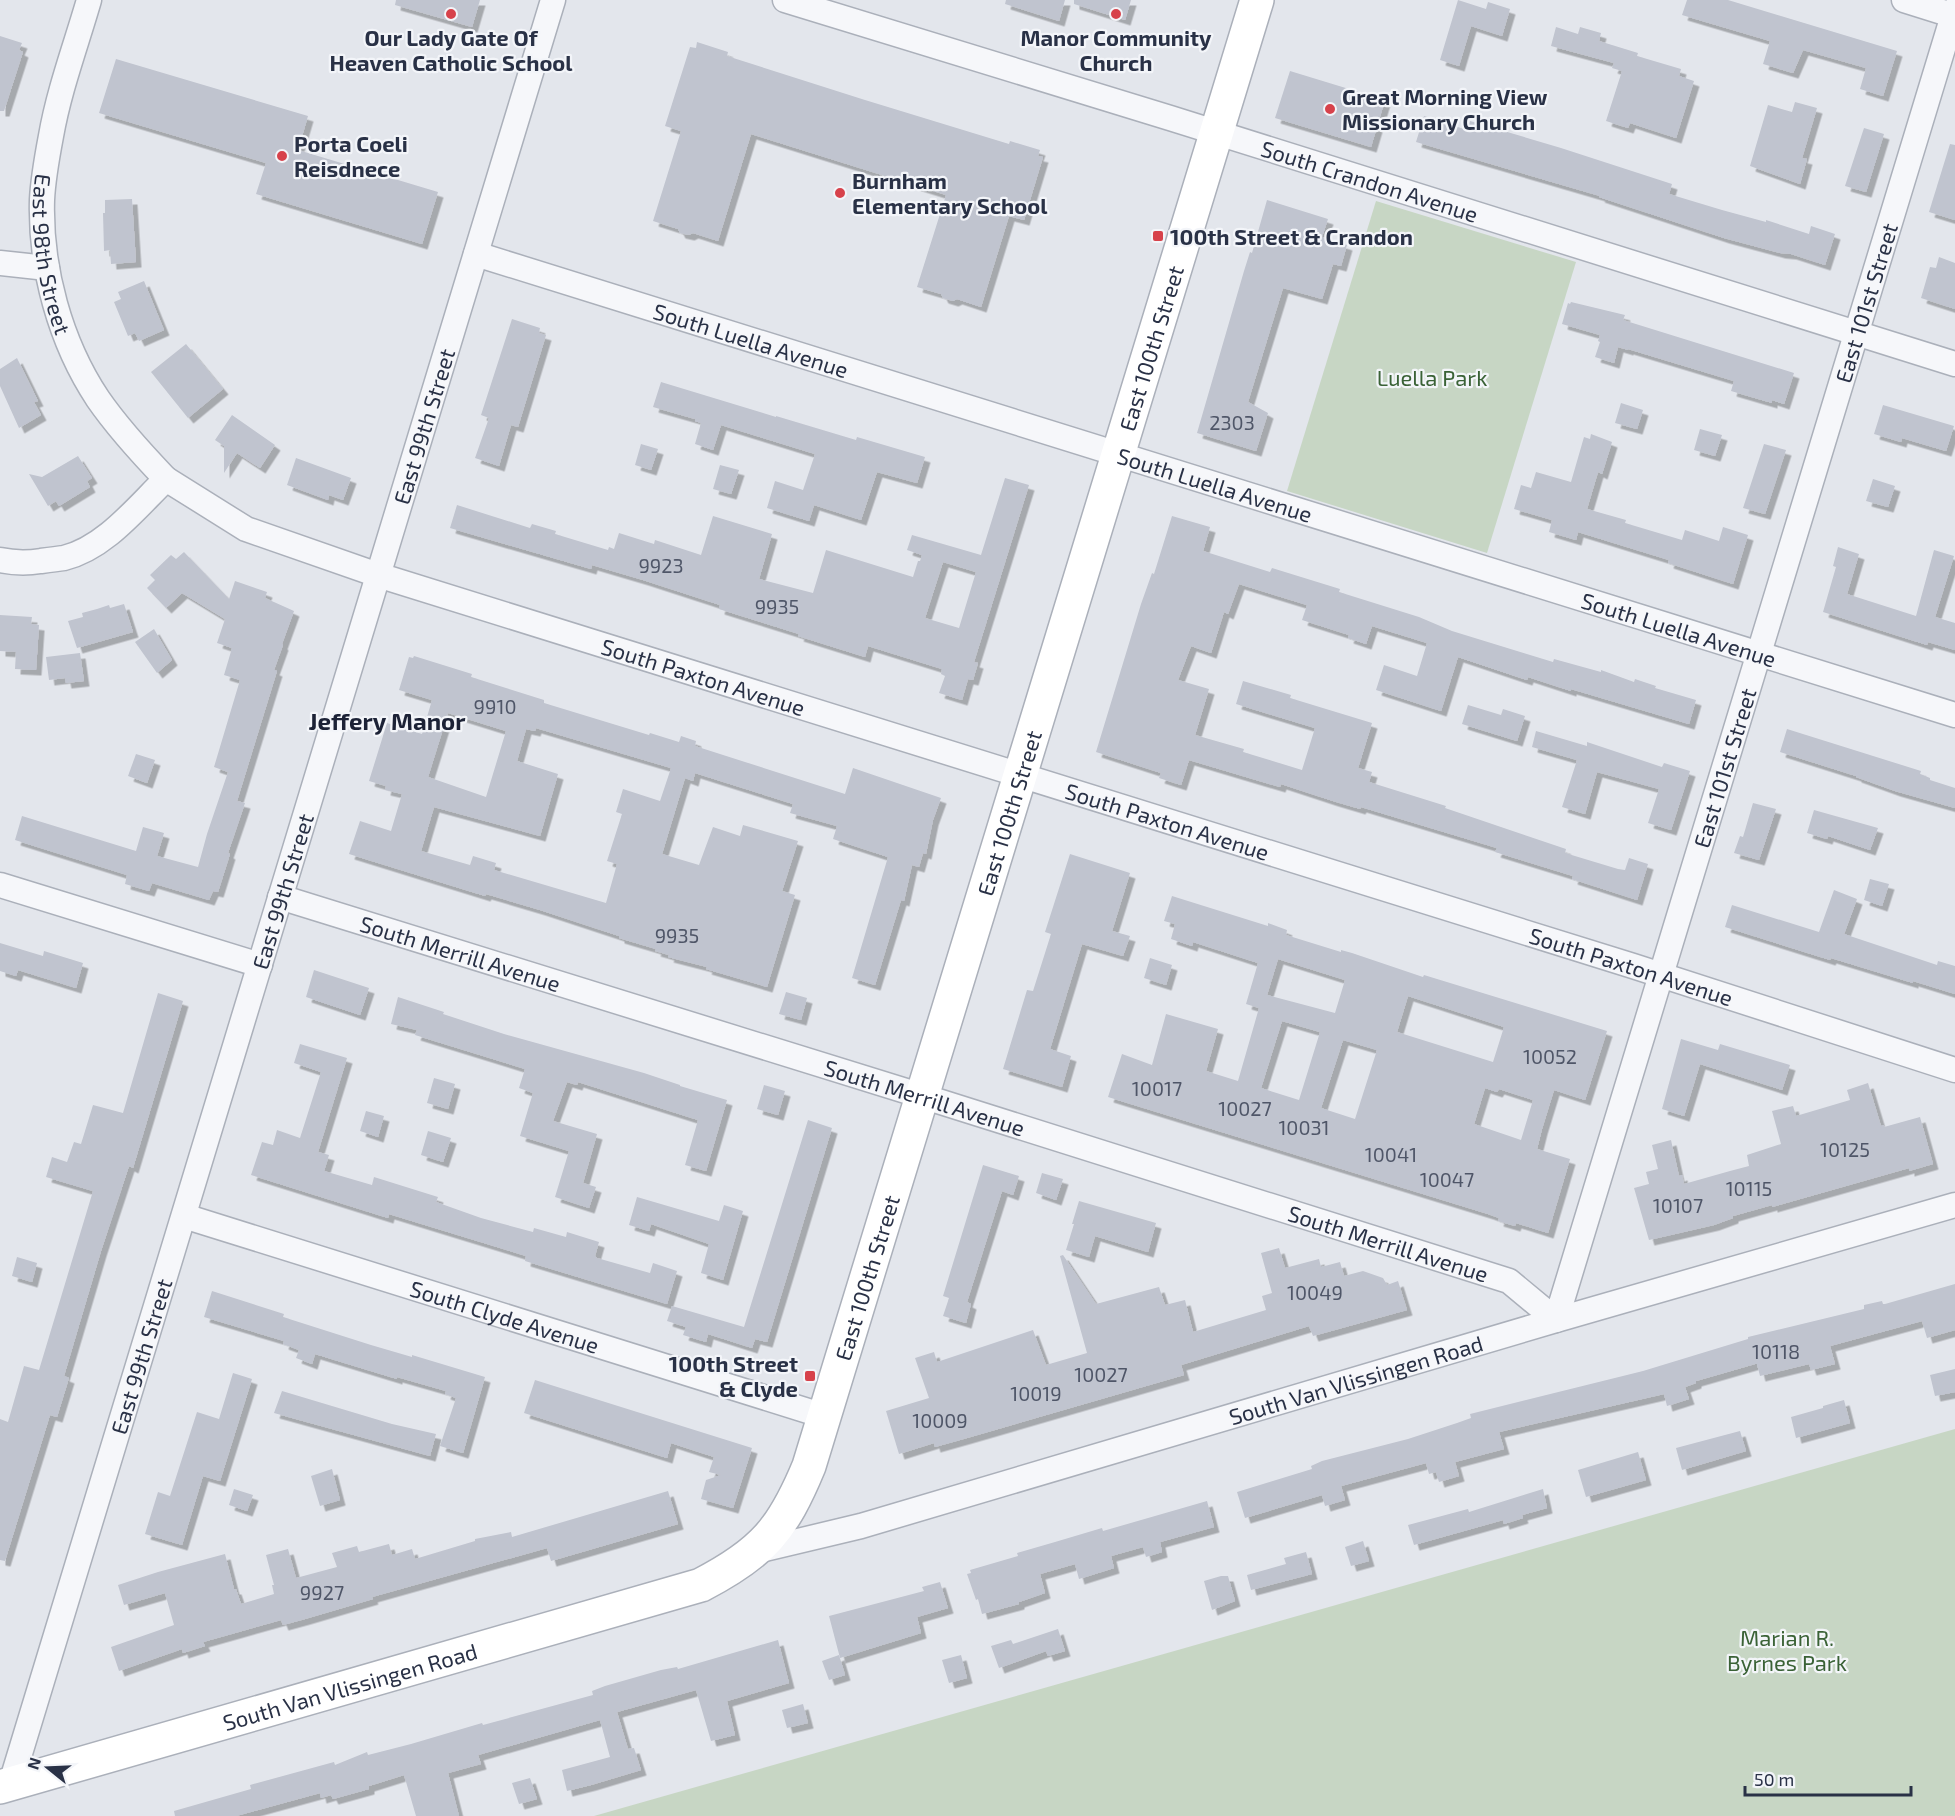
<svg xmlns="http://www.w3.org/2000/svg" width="1955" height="1816" font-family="'Exo 2',sans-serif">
  <defs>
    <filter id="shadow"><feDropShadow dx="5.5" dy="5.5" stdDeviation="0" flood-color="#0004"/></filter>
  </defs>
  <rect width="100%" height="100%" fill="#e3e6ec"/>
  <g fill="#c7d6c4">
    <path d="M1376,201l200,61 -89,291 -200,-62z"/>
    <path d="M1955,1429v387h-1361z"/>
  </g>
  <g fill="#c0c4cf" fill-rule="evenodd" filter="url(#shadow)">
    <path d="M396,0h84l-8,27 -77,-22z"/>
    <path d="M1006,0h59l-6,21 -54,-17z"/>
    <path d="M1074,0h57l-6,20 -51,-16z"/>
    <path d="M1458,0l28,9 2,-7 22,7 -8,27 -31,-10 -12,40 -19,-6z"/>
    <path d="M1687,0h41l169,51 -14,45 -23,-7 6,-21 -63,-18 -10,23 -30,-9 7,-23 -88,-26z"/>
    <path d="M1556,27l22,7 2,-7 21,6 -2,8 39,12 -1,3 44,13 -2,7 15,5 -18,57 -46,-15 -2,5 -22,-7 16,-50 -10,-3 2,-5 -63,-17z"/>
    <path d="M0,36l22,7 -3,7 4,2 -19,59h-4z"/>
    <path d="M697,42l31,10 -1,4 138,44 144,44 1,-3 30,9 -2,6 5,1 -19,63 -15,-4 -28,91 -24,-8 -4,2 -10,-3 -2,-4 -24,-7 29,-92 -195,-61 -33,107 -25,-8 -4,2 -9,-2 -2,-4 -25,-8 28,-90 -16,-5 25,-79 6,1z"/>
    <path d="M116,59l192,57 -10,34 140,42 -16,52 -166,-50 10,-31 -167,-50z"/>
    <path d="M1290,71l95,29 -14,47 -96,-29z"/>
    <path d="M1795,102l22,6 -15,50 5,1 -7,25 -50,-18 18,-61 24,7z"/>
    <path d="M1424,116l43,14 3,-9 91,27 111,36 -3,10 53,16 44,12v-2l43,14 2,-8 24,8 -10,31 -34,-11 -11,-1 -56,-15 -125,-41 1,-1 -184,-54z"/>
    <path d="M1864,128l20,6 -18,58 -21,-6z"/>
    <path d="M1950,144l5,1v75l-26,-8z"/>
    <path d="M132,199l4,63 -25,2 -1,-14 -6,1 -1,-38h2v-13z"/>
    <path d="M1267,200l61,19 -6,18 25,8 -6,21 -8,-2 -11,35 -39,-11 -35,114 20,11 -12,38 -59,-18 47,-162 6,-19 2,1z"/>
    <path d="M1939,257l16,6v46l-34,-11 9,-31 6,1z"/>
    <path d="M144,281l20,49 -25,11 -4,-8 -7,3 -14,-34 7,-3 -3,-7z"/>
    <path d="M1571,302l54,13 -2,5 171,53 -10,31 -12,-4v3l-41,-12 3,-10 -106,-32v1l-10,-3 -4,16 -19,-6 5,-15 -2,-1 2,-6 -38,-11 6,-21 2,1z"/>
    <path d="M512,319l28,9 -1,5 7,2 -28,92 -7,-2 -12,41 -24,-8 14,-40 -8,-3z"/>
    <path d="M186,344l37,45 -35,29 -37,-46z"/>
    <path d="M17,358l21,43 -4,1 7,13 -22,13 -19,-42v-17z"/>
    <path d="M661,382l115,35v-1l80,24 1,-3 68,20 -8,26 -40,-11 -16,48 -47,-15 -5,16 -42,-13 8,-27 28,9 12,-36 -94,-29 -8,25 -18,-6 6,-21 -6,-2v-2l-42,-12z"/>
    <path d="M1621,403l22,7 -6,19 -22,-6z"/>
    <path d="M1883,405l71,21 -8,25 -44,-13 -1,4 -27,-8z"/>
    <path d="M232,415l43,30 -15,23 -23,-15 -13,20v-27l-9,-6z"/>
    <path d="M1700,429l22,6 -7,21 -21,-6z"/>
    <path d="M1591,434l21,8 -10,32 -4,-2 -11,37 39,11 -1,3 57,17 3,-10 34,11 4,-14 25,8 -15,49 -65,-21 1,-3 -91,-28 -2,8 -27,-8 3,-12 -38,-11 7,-24 10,3 5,-16 35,10 13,-45 6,2z"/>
    <path d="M641,444l17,5 -7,21 -16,-5z"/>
    <path d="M1764,444l22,6 -21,64 -22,-6z"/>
    <path d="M78,456l14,22 -5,3 3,6 -31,19 -3,-5 -8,5 -19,-32 13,3z"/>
    <path d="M296,458l55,20 -8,22 -14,-5 -1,5 -41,-15z"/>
    <path d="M720,465l19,5 -8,24 -18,-5z"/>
    <path d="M1005,478l24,7 -55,177 4,1 -5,17 -5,-1 -6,21 -23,-7 6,-17 -4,-2 1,-5 -74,-23 -3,11 -67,-21 1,-2 -80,-25 1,-4 -77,-25 -51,-15 -1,4 -141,-41 7,-23 73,23 2,-4 24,7 -1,3 53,16 1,-3 5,2 5,-16 35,11 1,-4 46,15 12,-39 59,18 -13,45 54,14 13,-43 87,27 5,-16h2l2,-6 -15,-5 5,-15 69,20zM943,562l33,10 -17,56 -34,-10z"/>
    <path d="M1873,479l22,7 -7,21 -22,-6z"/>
    <path d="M1172,516l38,11 -7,24 67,21 2,-4 68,21 -1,3 80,25 33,14 101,31 1,-3 47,13v-2l33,12 1,-3 21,7 -1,2 41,12 -7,24 -118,-35v2l-43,-14 -1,3 -69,-23 -17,54 -65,-21 8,-25 33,11 10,-33 -55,-17 -6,18 -18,-6 1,-3 -47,-15 5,-15 -68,-21 -11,30 -4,-2 -13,41 -20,-7 -13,34 31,9 -14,46 49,14 -1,3 59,18 13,-42 -79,-24 7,-23 48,14 -1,3 82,25 -14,45 14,4 -3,10 77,24 -1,2 121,41 -1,4 53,16 7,1 4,-12 19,6 -11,36 -65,-21 1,-3 -78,-24 2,-4 -136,-41 -1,2 -27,-8 -52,-17 -1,3 -91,-27 -8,25 -22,-7 2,-5 -65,-21 45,-148 11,-31 2,1z"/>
    <path d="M1838,547l21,7 -12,40 69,22 18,-66 20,6 -19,61 20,6v27l-27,-8 -1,3 -104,-33 13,-45 -3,-1z"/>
    <path d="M184,552l45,47 6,-18 32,11 -2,6 29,13 -12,33 1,1 -9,25 3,1 -40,130 8,2 -17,50 2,1 -12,38 -5,-1 -4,9 -57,-17 -3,8 -24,-7 2,-9 -112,-35 7,-24 114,35 7,-24 21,6 -7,23 41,11 9,-33 21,-62 -14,-5 26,-87 -16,-5 8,-27 -15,-5 8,-24 -43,-26 -16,15 -19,-20 8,-8 -5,-5 21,-20 5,4z"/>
    <path d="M124,604l9,28 -56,16 -9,-27 15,-4 -1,-4 15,-4 12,-4 1,3z"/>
    <path d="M0,615l32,2 -1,7 8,1 -3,45 -21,-1 1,-17 -16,-1z"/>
    <path d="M154,629l18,31 -15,13 -22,-31z"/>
    <path d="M80,653l4,28 -18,2 -1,-5 -16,2 -3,-23z"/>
    <path d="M414,656l58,18 -1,3 73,23v3l105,32 1,-2 29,9 2,-6 15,5 -1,5 150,48 8,-26 88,30 -8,22 -7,34 -3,-1 -4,14 -7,-2 -8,36 -3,-1 -26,85 -23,-7 36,-121 -55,-18 4,-13 -47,-13 3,-9 -98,-31 -2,8 -8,-3 -23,76 37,11 14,-38 27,9 3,-11 55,16 -16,50 13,4 -28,92 -61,-18 1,-2 -39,-10 1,-2 -14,-4 1,-2 -37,-11v-2l-79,-26 -54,-16 -1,2 -136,-42 11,-33 31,10 11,-37 -17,-4 1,-4 -17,-5 18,-58 35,11 10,-34 -33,-10 10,-33 4,1zM448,713l58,18 -20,66 -58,-20zM536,728l135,40 -11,33 -37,-12 -7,23 6,2 -15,47 10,3 -11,39 -112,-33 2,-7 -23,-7 -3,9 -49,-14 13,-44 106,29 18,-62 -41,-13 9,-32 9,2z"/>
    <path d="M1468,705l33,10 2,-6 22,7 -8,25 -55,-17z"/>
    <path d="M1787,729l134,42 -1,3 10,4v2l25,8v20l-60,-17 -39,-14v-1l-76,-24z"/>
    <path d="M1536,731l51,15v-4l75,25 2,-4 26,8 -19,59 -23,-7 11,-34 -62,-17 -12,42 -23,-7 15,-47 -45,-13z"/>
    <path d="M136,754l19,6 -8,23 -19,-7z"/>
    <path d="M1753,803l23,6 -17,51 -25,-7 6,-17 3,1z"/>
    <path d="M1814,810l64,18 -8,22 -42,-14 -1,3 -20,-6z"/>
    <path d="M1070,854l60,19 -18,58 18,5 -7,20 -41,-12 -32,105 21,7 -9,31 -59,-18 24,-79 6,1 18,-57 -6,-2z"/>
    <path d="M1870,879l19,5 -7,22 -18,-6z"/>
    <path d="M1834,890l23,9 -13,35 93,31 1,-4 17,5v28l-42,-13v2l-82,-25 -1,2 -105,-33 7,-22 87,27z"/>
    <path d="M1172,896l96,30v-3l19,7 -1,5 55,17v-2l11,3 71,24 1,-2 183,56 -22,69 -31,-10 -12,39 -5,20 33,10 -22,74 -32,-10 -1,3 -17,-5 1,-3 -11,-4 -380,-117 14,-43 30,11 14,-51 52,15 -12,42 32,10 21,-73 -13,-4 12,-41 -65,-21 -1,4 -21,-7 4,-15 -11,-3zM1278,959l67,21 -10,33 -68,-18zM1408,996l96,31 -11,35 -96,-30zM1282,1021l38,11 -21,68 -38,-12zM1343,1040l34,10 -22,69 -34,-11zM1485,1088l12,4 2,-3 34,11 -12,40 -47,-16z"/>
    <path d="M0,943l43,13 1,-5 39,12 -7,25 -58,-18 -2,6 -16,-5z"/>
    <path d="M1150,958l22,7 -6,20 -22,-7z"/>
    <path d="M314,970l55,18 -9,27 -54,-18z"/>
    <path d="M786,992l21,6 -6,22 -22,-6z"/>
    <path d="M158,993l25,8 -50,167 -4,-2 -28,85 -37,125 5,2 -12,39 -7,-2 -45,146 -5,-1v-141l8,3 16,-56 15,4 54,-179 -47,-14 6,-20 15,5 7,-20 7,2 12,-39 30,8z"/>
    <path d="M398,997l46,15 -1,2 61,20 140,39 36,12v1l47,14 -21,71 -21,-6 13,-45 -120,-38 -1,3 -10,-3 -14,39 44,13 -14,49 13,4 -7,21 -34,-11 14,-46 -49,-15 13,-43 -14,-5 6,-19 -110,-34 2,-5 -26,-6z"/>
    <path d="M1681,1039l37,11 2,-6 70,21 -8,25 -82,-26 -16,52 -22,-7z"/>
    <path d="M300,1044l47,14 -29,94 11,3 -5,16 48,14 2,-8 64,20 -2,5 45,16 52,14 1,-4 32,9 1,-5 32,10 -4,14 2,2 53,15 3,-10 24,8 -10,33 -142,-43 1,-5 -137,-42 -1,4 -137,-43 11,-33 11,3 4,-15 23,8 21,-66 -27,-9z"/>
    <path d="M434,1078l21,6 -7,25 -21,-6z"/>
    <path d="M1868,1083l13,43 3,-1v2l36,-10 13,47 -24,7v-3l-137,39v-2l-39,11v2l-19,7 -65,15 -15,-52 15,-4 -3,-12 12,-3 -6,-24 19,-5 8,36 3,-1 2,9 46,-13 19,-5 -2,-11 34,-11 -9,-33 21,-5 3,10 54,-16 -3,-10z"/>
    <path d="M764,1085l21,6 -7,24 -21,-6z"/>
    <path d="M366,1111l18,5 -6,21 -18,-6z"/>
    <path d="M808,1120l24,8 -65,214 -12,-3 -3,9 -44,-14 -2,8 -23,-7 3,-8 -19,-6 5,-15 72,21z"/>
    <path d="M428,1131l23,7 -8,24 -22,-7z"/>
    <path d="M983,1165l36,11 -6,19 -11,-4 -35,111 4,2 -5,19 -23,-7 6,-18 -6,-2z"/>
    <path d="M1042,1173l21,6 -7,21 -20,-7z"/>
    <path d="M637,1197l82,24 5,-16 19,6 -20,69 -22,-7 8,-29 -58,-20 -2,7 -20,-6z"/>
    <path d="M1079,1201l77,22 -8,29 -53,-16 -6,21 -23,-7 8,-26h-2z"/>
    <path d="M1279,1248l6,20 34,-9 2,8 19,-5 4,14 19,-5 20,7 4,7 11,-4 9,29 -94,26 -4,-10 -128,39 3,10 -217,63 -32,9 -1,-4 -35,11 -13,-43 43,-13 -14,-40 19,-6 3,10 96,-32 13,35 41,-12 -27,-97 3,-1 33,49 63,-17 6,18 20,-5 8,32 73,-22 -4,-14 10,-3 -11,-40z"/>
    <path d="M17,1257l20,6 -5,19 -20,-6z"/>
    <path d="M1955,1284v46l-28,8 -5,-17 -92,25 5,18 -24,6 -2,-6 -49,12 -3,-12h-2l-59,17v2l-11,4 4,12 -22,7 -3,-12 -165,38 5,17 -49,13 4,14 -20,6 -3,-10 -7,2 -3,-11 -85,23 4,14 -20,6 -3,-11 -77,23 -8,-26 75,-23 -1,-3 11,-5 86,-22 49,-16 14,-5 -1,-4 173,-43 105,-32v-2l116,-28v-4l18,-4 1,3h2z"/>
    <path d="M212,1291l72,23 -1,3 88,28 41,12v-2l73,22 -22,76 -23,-7 16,-48 -11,-4 1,-3 -49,-14v2l-82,-25 -3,10 -16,-6 3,-8 -16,-6 1,-3 -80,-24z"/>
    <path d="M1955,1369v23l-20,4 -5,-21z"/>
    <path d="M233,1373l19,6 -32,102 -17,-5 -21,69 -37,-11 13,-42 12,4 27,-84 22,7z"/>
    <path d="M535,1380l217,68 -19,60 -32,-9 5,-19 15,-5 -12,-3 5,-15 -43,-14 -4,15 -143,-45z"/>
    <path d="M282,1391l110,33 44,10 -6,22 -156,-43z"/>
    <path d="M1844,1400l6,23 -54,15 -5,-21 32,-9v-2z"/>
    <path d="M1740,1431l6,20 -64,19 -6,-22z"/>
    <path d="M1638,1452l8,28 -60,17 -8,-27z"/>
    <path d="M332,1469l8,31 -20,6 -9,-30z"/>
    <path d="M234,1489l19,6 -6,16 -18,-6z"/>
    <path d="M1543,1489l4,19 -25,7 1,3 -19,6 -1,-4 -89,25 -6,-20 60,-16 1,3z"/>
    <path d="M668,1491l10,33 -127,37 -4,-13 -175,49 1,2 -68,20 -22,6 -2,-5 -46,13 -32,9 2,4 -22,7 -1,-4 -63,22 -8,-24 63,-22 -9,-32 -41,12 -6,-20 40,-13 67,-18 9,35h2l5,15 33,-10 -2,-9h2l-8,-30 22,-6 8,29 41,-11 -5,-14 25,-7 2,6 30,-8 3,11 20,-6 3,10 60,-18v-2l36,-7 1,5z"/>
    <path d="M1207,1501l7,26 -54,15 2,10 -16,5 -3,-10 -32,9 3,12 -35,11 -4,-15 -35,10 5,19 -26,9v2l-37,10 -4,-15 -2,1 -9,-26 4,-1 -1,-3 48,-14 -1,-3 38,-11 47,-14 1,3z"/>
    <path d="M1363,1541l6,20 -18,5 -6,-19z"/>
    <path d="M1306,1552l6,22 -61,16 -4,-15 39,-11 -2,-6z"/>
    <path d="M1221,1576h7l7,25 -23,9 -8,-29z"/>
    <path d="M940,1582l8,26 -31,9 4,16 -81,25 -11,-42 95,-25 -2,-4z"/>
    <path d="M1058,1629l7,22 -17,5 -2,-5 -47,17 -8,-22 20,-6 2,4z"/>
    <path d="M778,1640l11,43 -62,18 8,34 -24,6 -15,-51 -79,22 11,37 6,-1 7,22 -50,15 -24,6 -5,-21 48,-13 -10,-37 -122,35 3,9 -33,9 11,43h-43l-12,-41 -35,11v3l-36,10 -2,-4 -10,3 -1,-5 -84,23h-61l-1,-5 77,-22 -1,-4 84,-23 1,3 32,-13 1,3 43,-11 71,-21 1,2 110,-30 -1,-4 13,-5 56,-16 16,-3 1,2z"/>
    <path d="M839,1655l6,20 -16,5 -7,-19z"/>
    <path d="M961,1655l6,23 -18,5 -7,-23z"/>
    <path d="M803,1704l5,19 -21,5 -5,-18z"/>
    <path d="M530,1778l7,21 -18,5 -7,-21z"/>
  </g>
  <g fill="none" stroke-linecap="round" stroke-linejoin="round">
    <g stroke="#abb0ba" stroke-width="27">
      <g id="minor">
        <path id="s1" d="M89,0c-13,45 -30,90 -38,136 -4,21 -8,43 -9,64 -2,68 18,142 56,199 20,29 44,55 68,80"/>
        <path id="s2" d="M785,0l385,118 785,246"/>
        <path d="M1904,0l51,16"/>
        <path id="s3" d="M476,254l1479,461"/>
        <path d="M0,263l47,5"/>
        <path id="s4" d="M0,560c14,3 28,3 41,1 8,-1 16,-2 23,-3 41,-10 73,-51 102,-79l80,50 132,46 1255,391 322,104"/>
        <path d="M0,885l260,80"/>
        <path id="s5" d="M280,897l642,199 587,185 47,39 399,-1311"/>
        <path id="s6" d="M184,1216l640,200"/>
        <path id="s7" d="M756,1551l105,-25 695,-206 399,-115"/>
        <path id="s8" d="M11,1783l542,-1783"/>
      </g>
    </g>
    <g stroke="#abb0ba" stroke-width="36">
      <g id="secondary">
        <path id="s9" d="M0,1787l701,-202c62,-32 82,-56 108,-119l448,-1466"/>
      </g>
    </g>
    <use href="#minor" stroke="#f6f7fa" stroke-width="24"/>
    <use href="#secondary" stroke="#fff" stroke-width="33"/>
  </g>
  <g fill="#d7424b" stroke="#f3f5f9" stroke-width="2">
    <circle cx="451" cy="14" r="6"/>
    <circle cx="1116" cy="14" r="6"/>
    <circle cx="1330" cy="109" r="6"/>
    <circle cx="282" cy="156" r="6"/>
    <circle cx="840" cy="193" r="6"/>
    <rect x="1152" y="230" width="12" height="12" rx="3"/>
    <rect x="804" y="1370" width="12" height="12" rx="3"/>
  </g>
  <g text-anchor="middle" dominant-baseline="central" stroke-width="4.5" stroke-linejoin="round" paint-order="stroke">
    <g font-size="20" fill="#4f5668">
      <text x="1232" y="422">2303</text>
      <text x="661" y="565">9923</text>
      <text x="777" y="606">9935</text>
      <text x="495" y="706">9910</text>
      <text x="677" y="935">9935</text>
      <text x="1550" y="1056">10052</text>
      <text x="1157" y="1088">10017</text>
      <text x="1245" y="1108">10027</text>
      <text x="1304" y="1127">10031</text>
      <text x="1845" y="1149">10125</text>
      <text x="1391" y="1154">10041</text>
      <text x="1447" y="1179">10047</text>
      <text x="1749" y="1188">10115</text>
      <text x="1678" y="1205">10107</text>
      <text x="1315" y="1292">10049</text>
      <text x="1776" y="1351">10118</text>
      <text x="1101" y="1374">10027</text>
      <text x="1036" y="1393">10019</text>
      <text x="940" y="1420">10009</text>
      <text x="322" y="1592">9927</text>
    </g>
    <g font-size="22" font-weight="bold" fill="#293146" stroke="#f3f5f9" text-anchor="start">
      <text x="451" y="37" text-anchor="middle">Our Lady Gate Of<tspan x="451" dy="25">Heaven Catholic School</tspan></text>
      <text x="1116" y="37" text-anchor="middle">Manor Community<tspan x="1116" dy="25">Church</tspan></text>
      <text x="1342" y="96">Great Morning View<tspan x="1342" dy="25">Missionary Church</tspan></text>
      <text x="294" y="143">Porta Coeli<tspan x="294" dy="25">Reisdnece</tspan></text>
      <text x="852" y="180">Burnham<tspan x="852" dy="25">Elementary School</tspan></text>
      <text x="1170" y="236">100th Street &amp; Crandon</text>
      <text x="798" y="1363" text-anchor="end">100th Street<tspan x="798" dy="25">&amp; Clyde</tspan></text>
    </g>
    <g font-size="22" fill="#293146" stroke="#f3f5f9">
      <text stroke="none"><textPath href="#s2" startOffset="612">South Crandon Avenue</textPath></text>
      <text stroke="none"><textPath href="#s1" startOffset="261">East 98th Street</textPath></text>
      <text stroke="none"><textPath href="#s5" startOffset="2412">East 101st Street</textPath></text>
      <text stroke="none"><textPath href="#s3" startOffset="288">South Luella Avenue</textPath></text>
      <text stroke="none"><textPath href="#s9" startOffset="2064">East 100th Street</textPath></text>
      <text stroke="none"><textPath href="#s8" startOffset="1418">East 99th Street</textPath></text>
      <text stroke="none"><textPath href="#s3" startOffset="774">South Luella Avenue</textPath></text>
      <text stroke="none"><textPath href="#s3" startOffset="1260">South Luella Avenue</textPath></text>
      <text stroke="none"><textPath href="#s4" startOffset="770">South Paxton Avenue</textPath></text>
      <text stroke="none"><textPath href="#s5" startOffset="1926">East 101st Street</textPath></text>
      <text stroke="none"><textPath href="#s9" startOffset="1578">East 100th Street</textPath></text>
      <text stroke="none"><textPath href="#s4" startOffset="1256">South Paxton Avenue</textPath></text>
      <text stroke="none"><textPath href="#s8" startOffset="932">East 99th Street</textPath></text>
      <text stroke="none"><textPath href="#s5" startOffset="189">South Merrill Avenue</textPath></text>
      <text stroke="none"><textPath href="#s4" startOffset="1742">South Paxton Avenue</textPath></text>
      <text stroke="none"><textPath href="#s5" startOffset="675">South Merrill Avenue</textPath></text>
      <text stroke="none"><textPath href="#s5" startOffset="1161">South Merrill Avenue</textPath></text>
      <text stroke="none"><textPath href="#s9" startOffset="1092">East 100th Street</textPath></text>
      <text stroke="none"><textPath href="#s6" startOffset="336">South Clyde Avenue</textPath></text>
      <text stroke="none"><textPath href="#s8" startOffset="446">East 99th Street</textPath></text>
      <text stroke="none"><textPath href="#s7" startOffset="624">South Van Vlissingen Road</textPath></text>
      <text stroke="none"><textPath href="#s9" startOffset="364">South Van Vlissingen Road</textPath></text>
    </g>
    <g font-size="22" fill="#3a6236" stroke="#f3f5f9">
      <text x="1432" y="377">Luella Park</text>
      <text x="1787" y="1637">Marian R.<tspan x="1787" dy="25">Byrnes Park</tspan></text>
    </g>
    <g font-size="24" font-weight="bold" fill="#1c2236" stroke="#f3f5f9">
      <text x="387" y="720">Jeffery Manor</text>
    </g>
  </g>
  <g transform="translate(48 1768) rotate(288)" stroke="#f3f5f9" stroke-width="4.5" paint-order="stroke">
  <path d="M0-4.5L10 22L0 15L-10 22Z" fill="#293146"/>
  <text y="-9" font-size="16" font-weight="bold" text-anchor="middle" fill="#293146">N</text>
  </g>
  <path d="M1745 1786v9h166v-9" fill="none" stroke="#293146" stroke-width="3"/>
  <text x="1754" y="1786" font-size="18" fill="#293146" stroke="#f3f5f9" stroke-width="4.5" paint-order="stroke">50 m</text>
</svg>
